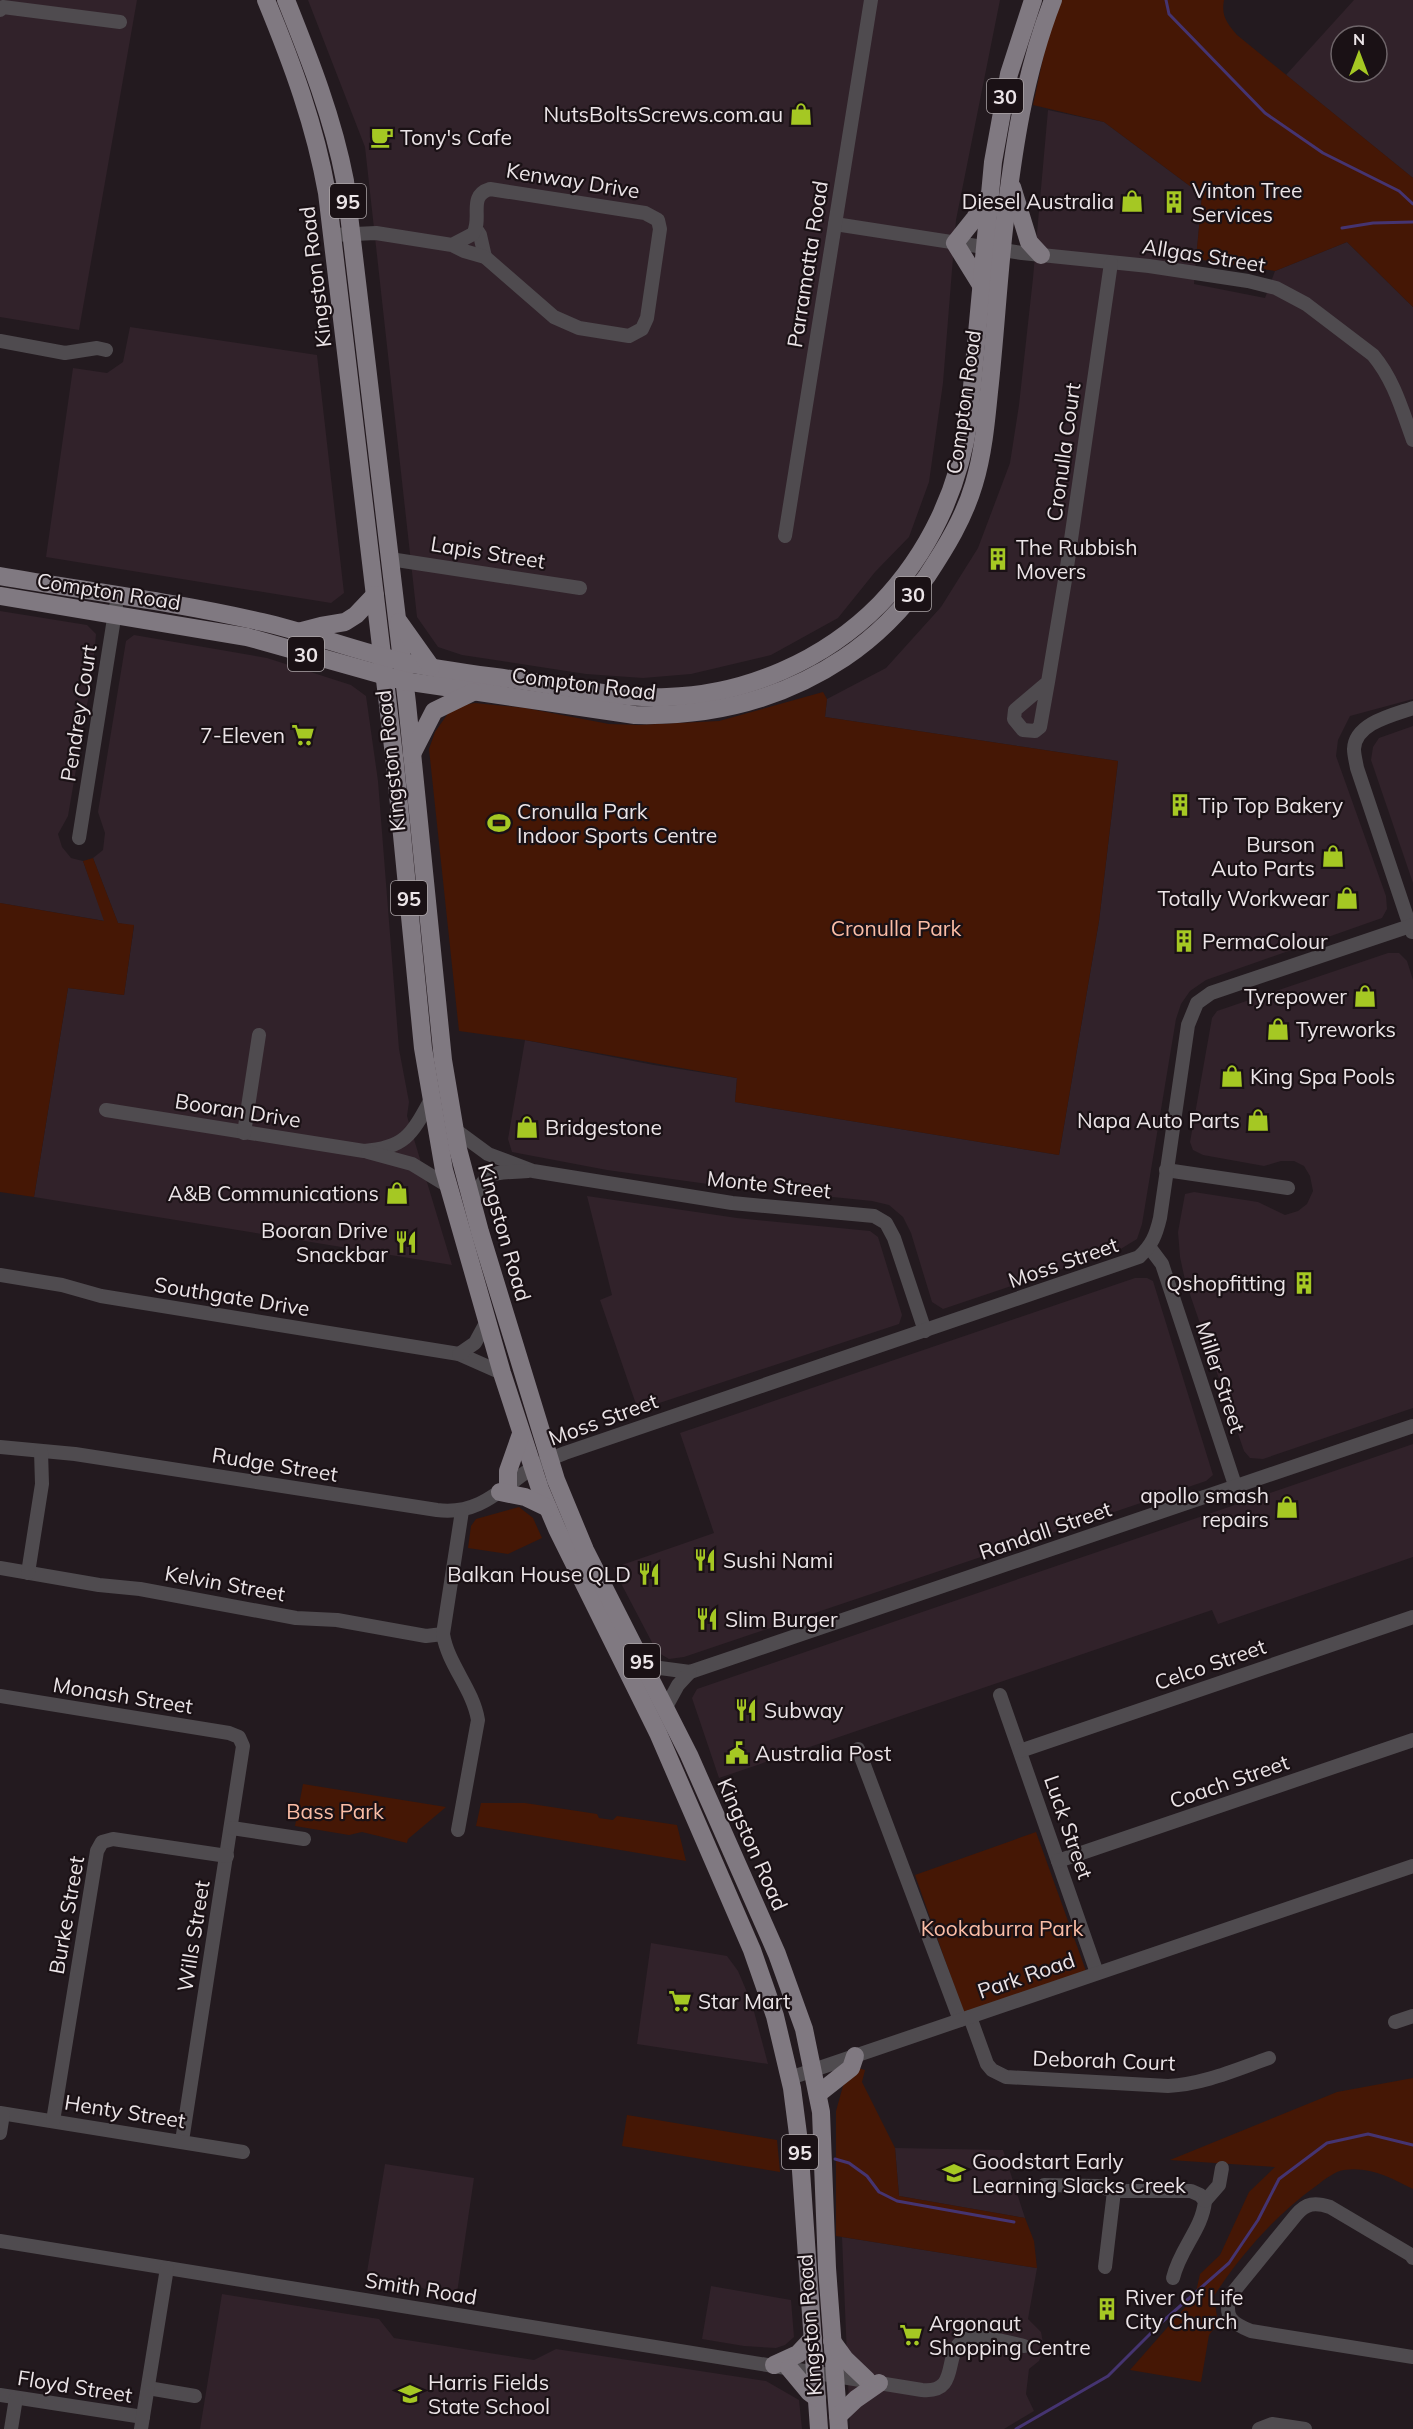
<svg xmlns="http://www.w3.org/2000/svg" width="1413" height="2429" font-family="Mulish,sans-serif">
  <rect width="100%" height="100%" fill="#231a1f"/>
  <g fill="#31222a" fill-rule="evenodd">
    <path d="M0,0h137l-58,330 -79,-13z"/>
    <path d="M308,0h692l-44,220 -13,163 -14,99 -20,55 -34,35 -37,46 -67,37 -80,19 -48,4 -57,-4 -124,-19 -24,-8 -21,-30 -52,-470z"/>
    <path d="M1354,0h59v178l-127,-103zM1341,36h36v36h-36z"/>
    <path d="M1048,110l56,12 98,73 -8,89 71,14 10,-27 72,-29 66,65v392l-63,17 -12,24 -2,16 50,140 1,13 -5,9 -176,62 -16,11 -9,13 -5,15 -34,205 -5,15 -18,11 -176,59 -11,-7 -21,-69 -8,-16 -14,-12 -17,-4 -157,-16 -108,-15 -95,-18 -4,-13 17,-99 129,25 83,13 -2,24 324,53 40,-234 19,-160 -293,-44 2,-18 59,-31 55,-61 37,-59 32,-85 9,-58 14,-127z"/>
    <path d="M130,327l187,28 27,238 -13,10 -285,-46 27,-189 34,5 16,-11z"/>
    <path d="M0,611l87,14 9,9 -4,42 -24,140 -10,18 4,13 9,11 12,3 22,60 -105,-18z"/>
    <path d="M134,635l133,23 84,27 15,11 12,85 21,268 10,53 -2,14 45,149 -418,-68 34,-209 56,7 10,-69 -16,-3 -25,-65 10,-8 2,-17 -7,-21 28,-171z"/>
    <path d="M1413,726v157l-42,-123 2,-13 6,-9z"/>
    <path d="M1388,953h11l8,8 6,19v428l-150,51 -13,-1 -6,-7 -59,-171 -5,-23 -2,-25 7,-38 9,-2 64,10 27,13 13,-4 9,-7 6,-13 -3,-15 -6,-10 -10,-5h-13l-17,5 -61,-11 -10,-5 -3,-8 22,-124 5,-7z"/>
    <path d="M587,1196l150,22 133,13 8,6 24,78 -3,9 -261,86 -38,-110 12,-5z"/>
    <path d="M1135,1278h12l6,3 60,194 -7,6 -522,176 -15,2 -12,-7 -44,-84 101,-35 -34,-100z"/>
    <path d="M1413,1444v113l-195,67 -6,-14 -493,168 -27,-80 5,-9z"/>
    <path d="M651,1943l76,13 11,15 14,33 16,60 -131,-20z"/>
    <path d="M895,2148l108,2 22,68 -126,-22z"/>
    <path d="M385,2164l89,14 -18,122 -45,-16 -45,-6z"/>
    <path d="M842,2237l195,31 -9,51 13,13 3,16 -5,13 -10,8 -3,25 8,17 -30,18h-154z"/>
    <path d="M711,2286l80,14 3,37 -9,8 -9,3 -32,-2 -42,-7z"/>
    <path d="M222,2294l157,25 15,19 140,22 22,-11 210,32 33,19 3,29h-602z"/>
  </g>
  <g fill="#451705">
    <path d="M1060,0h164c-3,16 3,23 13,35l176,143v129l-66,-65 -72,29 -79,-12 6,-64 -98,-73 -71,-17 15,-70z"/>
    <path d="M823,692l4,7 -2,18 293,44 -19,160 -40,234 -324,-53 2,-24 -212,-38 -66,-9 -30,-282 6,-17 14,-20 8,-6 18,-3 50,5 84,16 30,1 80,-4z"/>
    <path d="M93,858l25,65 16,2 -10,70 -56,-7 -34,209 -34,-5v-289l104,18 -21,-60z"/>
    <path d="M519,1507l14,11 9,20 -34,16 -40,-6 3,-22 5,-7z"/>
    <path d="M303,1784l143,23 -38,32 -1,4 -45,-11 -13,3 -54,-9z"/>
    <path d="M481,1803h44l72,11 2,4 14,2 4,-4 60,9 9,36 -210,-35z"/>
    <path d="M1036,1832l50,139 -122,43 -49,-139z"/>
    <path d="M858,2068l7,2 -3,12 33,66 4,48 126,22 9,23 3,27 -201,-32v-125l7,-25z"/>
    <path d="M1413,2078v111c-22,-11 -43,-23 -69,-19 -9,1 -20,10 -28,16 -40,29 -75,68 -102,110l4,28 -9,11 -8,47 -71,-12 65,-74 5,-22 20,-19 29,-63 26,-25 -105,-7 167,-68z"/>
    <path d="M627,2115l150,25 3,32 -158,-26z"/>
  </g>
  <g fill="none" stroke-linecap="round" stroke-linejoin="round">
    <g stroke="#453471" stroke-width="3">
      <path d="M1166,0l3,14 96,99 58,40 76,38 14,13"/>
      <path d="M1342,228l31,-5 40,-1"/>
      <path d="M835,2159l14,4 18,13 12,16 18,9 117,21"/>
      <path d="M1016,2429l92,-53 54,-54 67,-59 29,-43 21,-41 48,-36 41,-9 45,11"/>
    </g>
    <g stroke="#4f4b4f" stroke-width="14">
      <path d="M0,10l3,-3 117,15"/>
      <path d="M835,224l187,29 127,13 99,15 28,7 30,16 67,51c21,25 29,55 40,85"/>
      <path d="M476,229l4,6 5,22"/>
      <path d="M333,235l43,-2 76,12 12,6 21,6 69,60 25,11 50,8 13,-7 5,-11 13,-89 -2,-9 -13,-7 -155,-24c-23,7 -7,29 -17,45l-21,11"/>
      <path d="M0,341l65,12 32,-5 9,2"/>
      <path d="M785,536l86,-536"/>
      <path d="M390,559l190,29"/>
      <path d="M1048,682l-8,45 -5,4 -12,-1 -9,-11 1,-9 33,-28 18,-108 45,-311"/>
      <path d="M79,838l37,-232"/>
      <path d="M1412,932l-55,-164c-1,-6 -3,-13 -3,-19 1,-26 39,-34 59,-41"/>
      <path d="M106,1110l258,41c41,-3 48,-17 66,-50"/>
      <path d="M454,1129l34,25 45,17 199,32 142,13 12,7 8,15 31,93"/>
      <path d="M244,1133l15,-98"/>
      <path d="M368,1152l44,12 36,22"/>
      <path d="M1166,1170l122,18"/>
      <path d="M472,1203c15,-36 20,-29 56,-32"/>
      <path d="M1150,1248l12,16 74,224"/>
      <path d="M0,1275l62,10 39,11 358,58 43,19"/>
      <path d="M459,1354l16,-11 12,-22"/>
      <path d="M0,1447l75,7 362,56c39,5 60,-17 89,-38 12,-8 26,-14 39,-19l574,-196c13,-12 17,-22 21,-39l28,-193 9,-22 14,-10 202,-68"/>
      <path d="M0,1568l99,17 41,4 156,29 41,2 89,16 17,-2"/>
      <path d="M28,1573l14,-89 -1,-33"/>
      <path d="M645,1666l45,6 723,-246"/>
      <path d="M1000,1695l97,278"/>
      <path d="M0,1696l229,37 10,4 4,9 -61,395"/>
      <path d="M666,1707l12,-22 12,-13"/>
      <path d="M858,1749l102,271"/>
      <path d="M1020,1751l393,-134"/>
      <path d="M232,1828l72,11"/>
      <path d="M458,1830l20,-110c-5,-31 -30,-55 -35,-86l19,-123"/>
      <path d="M1058,1861l355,-121"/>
      <path d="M970,2017l17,47 5,6 14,7 162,9c36,-2 67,-16 101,-28"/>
      <path d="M1395,2022l18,-6"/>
      <path d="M790,2078l623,-212"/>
      <path d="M0,2113l243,39"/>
      <path d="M53,2121l44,-270 5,-9 11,-3 114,17"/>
      <path d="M0,2133l3,-19"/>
      <path d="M1044,2185l55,1 15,5h77l9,4 5,6c-3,29 -25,47 -32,77"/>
      <path d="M1205,2201l14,-16 3,-17"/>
      <path d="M0,2241l922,149c42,4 17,-44 47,-52 13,-3 41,5 55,8"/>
      <path d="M1413,2258l-2,-3 -81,-48c-15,-5 -24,-4 -34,8l-66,81c-6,21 1,27 21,35l162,26"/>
      <path d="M1105,2267l9,-76"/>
      <path d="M148,2388l47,8"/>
      <path d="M0,2395l143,22"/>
      <path d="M11,2429l5,-31"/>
      <path d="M141,2429l26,-161"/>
      <path d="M1259,2429l13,-5 33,5"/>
    </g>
    <g stroke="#807981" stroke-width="18">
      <path d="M266,0c26,63 49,125 61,193l68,571 28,284 21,122 58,203 38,116 17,40 101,204 94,217 23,66 17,72 7,54 20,287"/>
      <path d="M286,0c24,60 47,118 59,181l62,522 36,357 15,89 22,83 76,248 29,70 104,205 88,199 27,75 17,83 6,156 12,161"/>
      <path d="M1012,187l17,55 12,13"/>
      <path d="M981,285l-26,-42 20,-25 13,-21"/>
      <path d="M0,576c87,15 176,26 262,46 48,11 94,29 142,40 44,10 89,14 134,21 42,6 86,16 129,14 79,-2 158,-37 213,-93 49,-51 79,-115 89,-185l24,-257 16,-88 24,-74"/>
      <path d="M0,596l247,41 157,44 231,34c76,2 146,-15 209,-57 33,-22 60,-50 83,-82 19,-29 37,-58 47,-92 9,-30 12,-61 15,-92 6,-54 9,-109 15,-163 9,-78 20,-155 49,-229"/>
      <path d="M399,622l32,45"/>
      <path d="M298,632l23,-6 24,-4 11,-7 19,-20"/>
      <path d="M412,754l22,-43 39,-19"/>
      <path d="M508,1487v-16l13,-37"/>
      <path d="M500,1492l25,5 23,11"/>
      <path d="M818,2094l33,-26 4,-12"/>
      <path d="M832,2341l13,18 22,21"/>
      <path d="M774,2365l24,-11 15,-16"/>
      <path d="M789,2368l20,24 8,6"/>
      <path d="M838,2416l18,-17 23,-16"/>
    </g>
  </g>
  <defs>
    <g id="shop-bare" transform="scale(1.8)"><path d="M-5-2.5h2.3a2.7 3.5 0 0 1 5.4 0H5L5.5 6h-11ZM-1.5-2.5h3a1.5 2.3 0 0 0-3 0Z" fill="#a5c823" stroke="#1a1115" stroke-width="2.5" paint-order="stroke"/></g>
    <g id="cafe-bare" transform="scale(1.8)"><path d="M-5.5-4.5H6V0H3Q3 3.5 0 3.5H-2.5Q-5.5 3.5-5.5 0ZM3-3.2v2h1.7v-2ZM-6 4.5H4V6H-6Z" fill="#a5c823" stroke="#1a1115" stroke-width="2.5" paint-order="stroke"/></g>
    <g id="building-bare" transform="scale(1.8)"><path d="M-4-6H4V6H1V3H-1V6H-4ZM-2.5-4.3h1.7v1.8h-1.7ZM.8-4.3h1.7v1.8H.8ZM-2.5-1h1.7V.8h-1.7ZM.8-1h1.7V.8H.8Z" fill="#a5c823" stroke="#1a1115" stroke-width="2.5" paint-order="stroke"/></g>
    <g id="supermarket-bare" transform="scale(1.8)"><path d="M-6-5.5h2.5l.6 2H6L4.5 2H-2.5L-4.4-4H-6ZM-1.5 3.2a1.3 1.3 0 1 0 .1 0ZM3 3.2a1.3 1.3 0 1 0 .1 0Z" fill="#a5c823" stroke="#1a1115" stroke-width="2.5" paint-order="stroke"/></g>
    <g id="stadium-bare" transform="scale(1.8)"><path d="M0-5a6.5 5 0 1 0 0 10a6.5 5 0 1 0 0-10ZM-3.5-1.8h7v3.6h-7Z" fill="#a5c823" stroke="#1a1115" stroke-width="2.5" paint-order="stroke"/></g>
    <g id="restaurant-bare" transform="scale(1.8)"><path d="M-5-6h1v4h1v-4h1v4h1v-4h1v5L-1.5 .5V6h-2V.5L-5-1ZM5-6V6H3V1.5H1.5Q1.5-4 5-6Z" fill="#a5c823" stroke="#1a1115" stroke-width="2.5" paint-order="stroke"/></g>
    <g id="civic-bare" transform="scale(1.8)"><path d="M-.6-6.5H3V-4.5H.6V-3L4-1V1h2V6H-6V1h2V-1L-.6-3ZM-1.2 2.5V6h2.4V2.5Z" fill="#a5c823" stroke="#1a1115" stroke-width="2.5" paint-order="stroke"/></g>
    <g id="school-bare" transform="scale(1.8)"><path d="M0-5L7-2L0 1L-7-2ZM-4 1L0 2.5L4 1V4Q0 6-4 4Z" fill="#a5c823" stroke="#1a1115" stroke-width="2.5" paint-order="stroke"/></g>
  </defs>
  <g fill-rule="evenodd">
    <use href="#shop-bare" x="801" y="114"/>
    <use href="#cafe-bare" x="382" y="137"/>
    <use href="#shop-bare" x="1132" y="201"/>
    <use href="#building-bare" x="1174" y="202"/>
    <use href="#building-bare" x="998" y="559"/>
    <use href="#supermarket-bare" x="303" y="735"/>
    <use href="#building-bare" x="1180" y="805"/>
    <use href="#stadium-bare" x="499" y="823"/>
    <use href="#shop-bare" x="1333" y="856"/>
    <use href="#shop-bare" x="1347" y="898"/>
    <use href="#building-bare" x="1184" y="941"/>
    <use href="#shop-bare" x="1365" y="996"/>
    <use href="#shop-bare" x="1278" y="1029"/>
    <use href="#shop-bare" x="1232" y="1076"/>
    <use href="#shop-bare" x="1258" y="1120"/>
    <use href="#shop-bare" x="527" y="1127"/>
    <use href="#shop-bare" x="397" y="1193"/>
    <use href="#restaurant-bare" x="406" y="1242"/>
    <use href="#building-bare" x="1304" y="1283"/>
    <use href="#shop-bare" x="1287" y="1507"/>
    <use href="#restaurant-bare" x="705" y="1560"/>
    <use href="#restaurant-bare" x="649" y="1574"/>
    <use href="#restaurant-bare" x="707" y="1619"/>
    <use href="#restaurant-bare" x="746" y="1710"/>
    <use href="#civic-bare" x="737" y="1753"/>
    <use href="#supermarket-bare" x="680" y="2001"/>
    <use href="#school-bare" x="954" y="2173"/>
    <use href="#building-bare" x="1107" y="2309"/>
    <use href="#supermarket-bare" x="911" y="2335"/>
    <use href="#school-bare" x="410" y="2394"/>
  </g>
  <g text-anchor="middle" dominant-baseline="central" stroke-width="4.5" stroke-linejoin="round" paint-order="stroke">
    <g fill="#1a1115" stroke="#aca5a8" stroke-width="1.5">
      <rect x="987" y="79" width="36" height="34" rx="4.5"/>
      <rect x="330" y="184" width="36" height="34" rx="4.5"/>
      <rect x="895" y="577" width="36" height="34" rx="4.5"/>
      <rect x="288" y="637" width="36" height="34" rx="4.5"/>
      <rect x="391" y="881" width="36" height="34" rx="4.5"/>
      <rect x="624" y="1644" width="36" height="34" rx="4.5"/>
      <rect x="782" y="2135" width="36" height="34" rx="4.5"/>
    </g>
    <g font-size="20" font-weight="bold" fill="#ebe4e7">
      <text x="1005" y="96">30</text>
      <text x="348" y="201">95</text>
      <text x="913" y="594">30</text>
      <text x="306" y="654">30</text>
      <text x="409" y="898">95</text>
      <text x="642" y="1661">95</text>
      <text x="800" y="2152">95</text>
    </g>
    <g font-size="21" fill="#ebe4e7" stroke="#1a1115" text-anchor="start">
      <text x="783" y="114" text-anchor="end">NutsBoltsScrews.com.au</text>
      <text x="400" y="137">Tony's Cafe</text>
      <text x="1192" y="190">Vinton Tree<tspan x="1192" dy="24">Services</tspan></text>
      <text x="1114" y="201" text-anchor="end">Diesel Australia</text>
      <text x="1016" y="547">The Rubbish<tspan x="1016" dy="24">Movers</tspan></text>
      <text x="285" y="735" text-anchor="end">7-Eleven</text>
      <text x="1198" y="805">Tip Top Bakery</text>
      <text x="517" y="811">Cronulla Park<tspan x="517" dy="24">Indoor Sports Centre</tspan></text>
      <text x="1315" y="844" text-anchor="end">Burson<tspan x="1315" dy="24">Auto Parts</tspan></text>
      <text x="1329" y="898" text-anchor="end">Totally Workwear</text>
      <text x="1202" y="941">PermaColour</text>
      <text x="1347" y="996" text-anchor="end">Tyrepower</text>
      <text x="1296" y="1029">Tyreworks</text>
      <text x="1250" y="1076">King Spa Pools</text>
      <text x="1240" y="1120" text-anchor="end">Napa Auto Parts</text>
      <text x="545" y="1127">Bridgestone</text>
      <text x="379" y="1193" text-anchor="end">A&amp;B Communications</text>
      <text x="388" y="1230" text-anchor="end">Booran Drive<tspan x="388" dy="24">Snackbar</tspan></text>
      <text x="1286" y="1283" text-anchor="end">Qshopfitting</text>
      <text x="1269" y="1495" text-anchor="end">apollo smash<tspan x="1269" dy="24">repairs</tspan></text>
      <text x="723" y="1560">Sushi Nami</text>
      <text x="631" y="1574" text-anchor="end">Balkan House QLD</text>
      <text x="725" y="1619">Slim Burger</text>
      <text x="764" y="1710">Subway</text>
      <text x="755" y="1753">Australia Post</text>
      <text x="698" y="2001">Star Mart</text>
      <text x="972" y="2161">Goodstart Early<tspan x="972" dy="24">Learning Slacks Creek</tspan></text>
      <text x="1125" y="2297">River Of Life<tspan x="1125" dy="24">City Church</tspan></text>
      <text x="929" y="2323">Argonaut<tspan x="929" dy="24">Shopping Centre</tspan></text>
      <text x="428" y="2382">Harris Fields<tspan x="428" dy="24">State School</tspan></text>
    </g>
    <g font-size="21" fill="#ebe4e7" stroke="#1a1115">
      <text transform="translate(573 180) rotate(9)">Kenway Drive</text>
      <text transform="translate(1204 255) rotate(9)">Allgas Street</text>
      <text transform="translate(807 264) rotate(-81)">Parramatta Road</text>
      <text transform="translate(315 277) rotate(-97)">Kingston Road</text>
      <text transform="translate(963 402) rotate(-82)">Compton Road</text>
      <text transform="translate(1063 452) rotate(-82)">Cronulla Court</text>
      <text transform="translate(488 552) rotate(9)">Lapis Street</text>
      <text transform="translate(109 591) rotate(9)">Compton Road</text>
      <text transform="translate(584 683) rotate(7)">Compton Road</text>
      <text transform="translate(78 713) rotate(-81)">Pendrey Court</text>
      <text transform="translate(390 761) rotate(-96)">Kingston Road</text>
      <text transform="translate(238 1110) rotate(9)">Booran Drive</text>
      <text transform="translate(769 1184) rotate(6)">Monte Street</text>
      <text transform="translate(505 1232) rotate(74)">Kingston Road</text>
      <text transform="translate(1063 1262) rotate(-19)">Moss Street</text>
      <text transform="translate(232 1296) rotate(9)">Southgate Drive</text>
      <text transform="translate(1221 1377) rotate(72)">Miller Street</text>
      <text transform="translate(603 1419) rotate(-20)">Moss Street</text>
      <text transform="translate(275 1464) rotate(9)">Rudge Street</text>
      <text transform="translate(1045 1530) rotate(-19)">Randall Street</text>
      <text transform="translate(225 1583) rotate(10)">Kelvin Street</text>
      <text transform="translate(1210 1664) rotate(-19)">Celco Street</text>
      <text transform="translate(123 1695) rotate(9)">Monash Street</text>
      <text transform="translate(1229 1781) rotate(-19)">Coach Street</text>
      <text transform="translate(1069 1827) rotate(71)">Luck Street</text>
      <text transform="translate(753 1844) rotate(66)">Kingston Road</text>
      <text transform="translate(66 1915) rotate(-80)">Burke Street</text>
      <text transform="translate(193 1936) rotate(-81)">Wills Street</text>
      <text transform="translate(1026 1975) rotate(-19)">Park Road</text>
      <text transform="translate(1104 2060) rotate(2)">Deborah Court</text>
      <text transform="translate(125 2111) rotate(9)">Henty Street</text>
      <text transform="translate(421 2288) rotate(9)">Smith Road</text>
      <text transform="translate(809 2325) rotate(-94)">Kingston Road</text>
      <text transform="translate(75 2386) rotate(9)">Floyd Street</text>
    </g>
    <g font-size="21" fill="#fbbda6" stroke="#1a1115">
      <text x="896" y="928">Cronulla Park</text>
      <text x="335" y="1811">Bass Park</text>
      <text x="1002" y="1928">Kookaburra Park</text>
    </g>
  </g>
  <g transform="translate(1359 54)"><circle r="28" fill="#1a1115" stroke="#6e6569" stroke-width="1.5"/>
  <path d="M0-4.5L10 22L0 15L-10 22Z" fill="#a5c823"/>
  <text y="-9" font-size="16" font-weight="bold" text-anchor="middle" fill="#ebe4e7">N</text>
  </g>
</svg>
